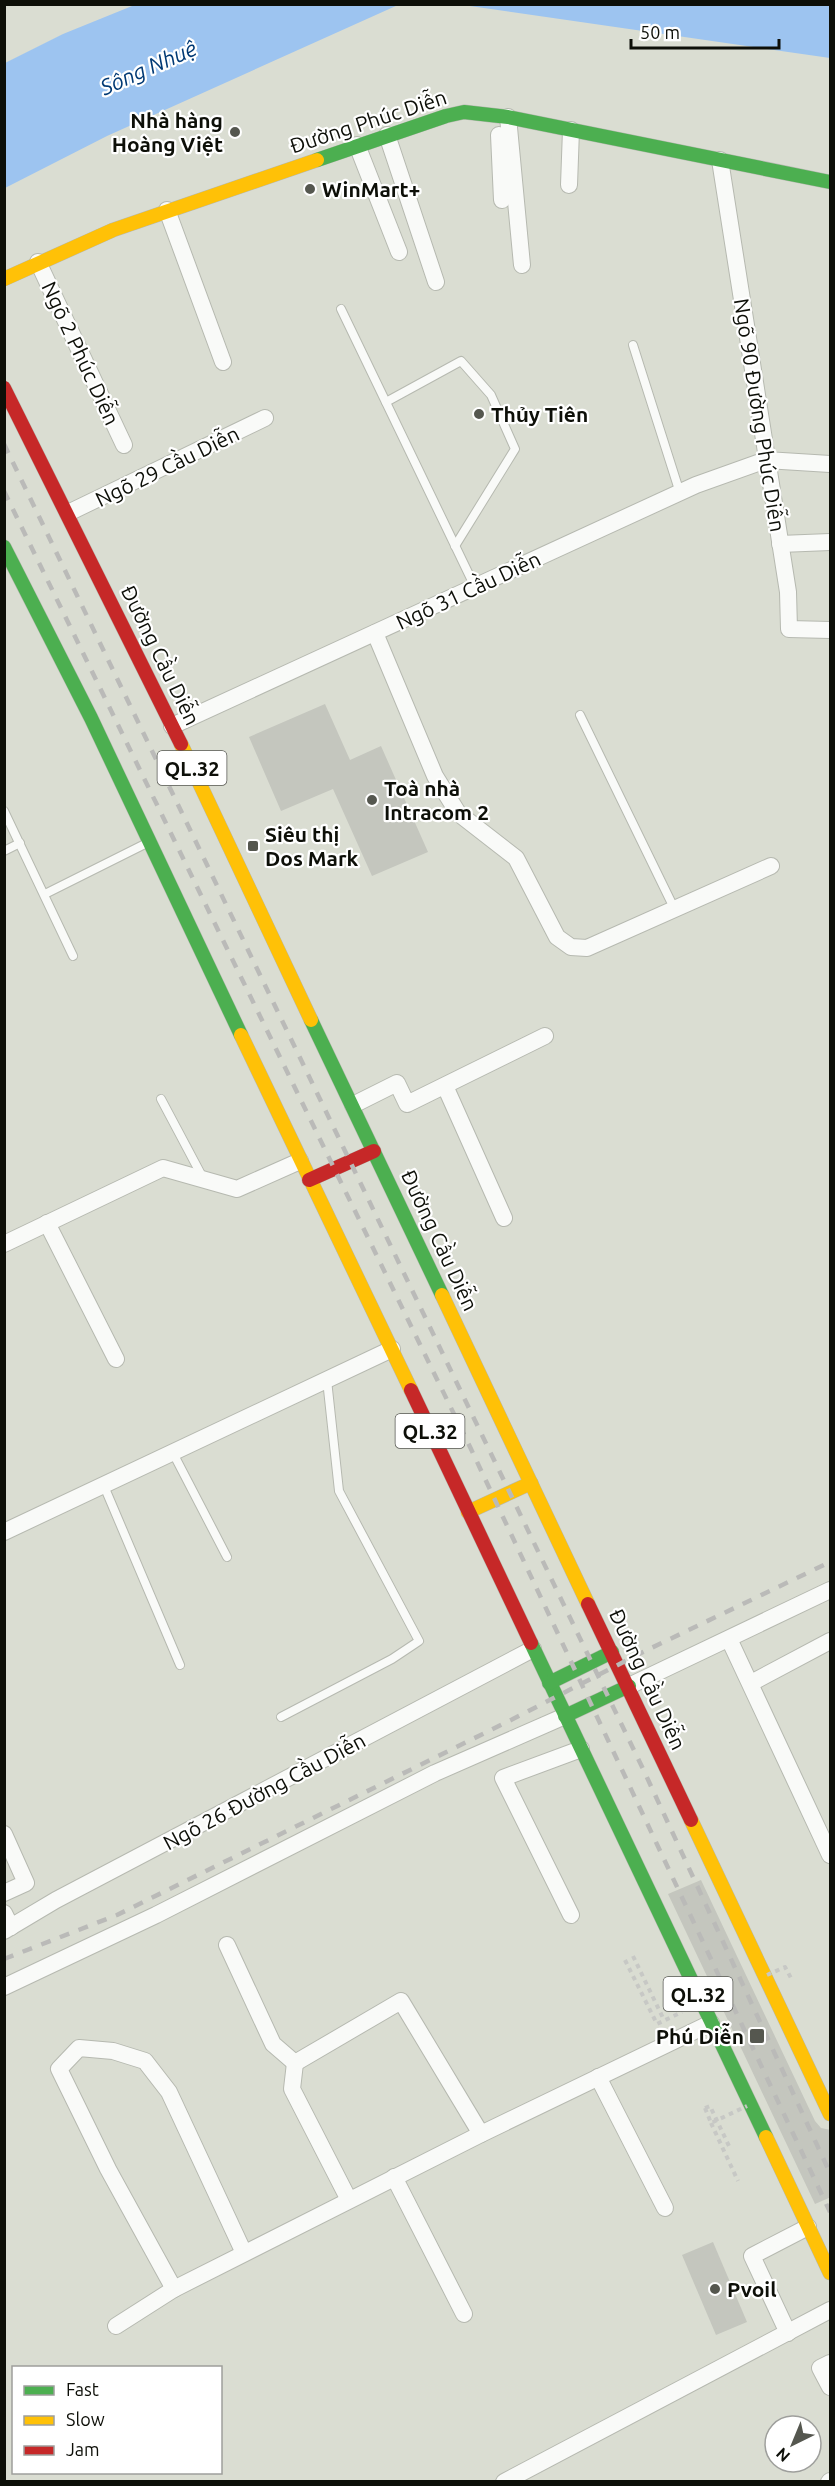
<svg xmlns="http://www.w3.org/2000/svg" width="835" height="2486" font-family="Ubuntu,sans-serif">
  <rect width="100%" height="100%" fill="#daddd2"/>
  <g fill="#9dc4f0">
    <path d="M137,4h261v1l-291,131 -102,52v-125l58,-29z"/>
    <path d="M463,5h367v53z"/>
  </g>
  <g fill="#c4c6be">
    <path d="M325,704l25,56 31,-14 47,106 -56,24 -39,-87 -52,22 -32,-74z"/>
    <path d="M701,1880l114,241 6,7 10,2v67l-16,7 -147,-310z"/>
    <path d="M713,2242l34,80 -31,13 -34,-80z"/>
  </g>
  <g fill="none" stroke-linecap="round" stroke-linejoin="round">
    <g stroke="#b6b9b0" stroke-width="10">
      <g id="lane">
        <path d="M341,309l134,278"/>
        <path d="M633,345l47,148"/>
        <path d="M386,402l75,-41 30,34 24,54 -60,97"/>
        <path d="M580,715l95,195"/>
        <path d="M4,811l69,145"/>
        <path d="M4,851l16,-8"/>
        <path d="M45,894l102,-51"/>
        <path d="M161,1099l42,79"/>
        <path d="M173,1453l54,104"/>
        <path d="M104,1486l76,179"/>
        <path d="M281,1717l111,-58 27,-18 -80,-150 -12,-111"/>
      </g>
    </g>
    <g stroke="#b6b9b0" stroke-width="18">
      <g id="street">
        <path d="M508,117l14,148"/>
        <path d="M387,135l49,147"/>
        <path d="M499,135l3,65"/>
        <path d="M357,145l42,107"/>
        <path d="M720,160l68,432 1,37 41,1"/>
        <path d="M569,185l2,-55"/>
        <path d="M167,210l56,152"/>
        <path d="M38,262l86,183"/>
        <path d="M68,513l197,-95"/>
        <path d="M780,544l50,-2"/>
        <path d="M375,633l60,143 23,37 58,45 41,79 14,10 16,1 184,-82"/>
        <path d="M172,726l524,-241 70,-25 64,4"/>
        <path d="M445,1086l59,132"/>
        <path d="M353,1105l44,-22 10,21 138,-68"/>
        <path d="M47,1223l69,136"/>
        <path d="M4,1244l159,-76 74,21 63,-28"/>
        <path d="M4,1532l388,-183"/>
        <path d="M729,1639l101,216"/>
        <path d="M751,1683l79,-42"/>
        <path d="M629,1686l201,-96"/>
        <path d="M4,1834l22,49 -22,10"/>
        <path d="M4,1913l7,14"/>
        <path d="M571,1915l-68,-137 78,-29"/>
        <path d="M4,1931l52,-31 477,-251"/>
        <path d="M227,1945l46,99 22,19"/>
        <path d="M4,1987l152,-72 279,-142 130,-57"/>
        <path d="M295,2063l106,-62 80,133"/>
        <path d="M295,2063l-3,26 57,111"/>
        <path d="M598,2077l67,131"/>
        <path d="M394,2177l70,137"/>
        <path d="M174,2289l-66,-120 -49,-100 20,-21 34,3 32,10 24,31 75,161"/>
        <path d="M116,2326l58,-37 307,-155 230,-111"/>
        <path d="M788,2333l-36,-77 56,-29"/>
        <path d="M830,2363l-10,5 10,19"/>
        <path d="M504,2482l326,-172"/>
        <path d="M829,2482l1,-1"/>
      </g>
    </g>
    <g stroke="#b6b9b0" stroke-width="15">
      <g id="fast">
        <path d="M317,160l129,-44 18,-4 44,5 322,65"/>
        <path d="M4,547l87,171 150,317"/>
        <path d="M311,1020l131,275"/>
        <path d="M531,1643l235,494"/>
        <path d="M549,1683l63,-31"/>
        <path d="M565,1716l64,-30"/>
      </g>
    </g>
    <g stroke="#b6b9b0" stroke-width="15">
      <g id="slow">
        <path d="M4,279l109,-49 204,-70"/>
        <path d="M181,744l130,276"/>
        <path d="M241,1035l170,355"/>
        <path d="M442,1295l146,309"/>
        <path d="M468,1512l63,-29"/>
        <path d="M691,1820l139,294"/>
        <path d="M766,2137l64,136"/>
      </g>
    </g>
    <g stroke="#b6b9b0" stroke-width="15">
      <g id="jam">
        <path d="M4,388l177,356"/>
        <path d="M309,1180l65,-29"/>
        <path d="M411,1390l120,253"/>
        <path d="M588,1604l103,216"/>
      </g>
    </g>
    <g stroke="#c7c8c5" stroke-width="4" stroke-dasharray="4.5 4.5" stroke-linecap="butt">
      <path d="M633,1956l31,64"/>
      <path d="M625,1960l32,64 25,-12"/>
      <path d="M705,2108l5,-2 19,40"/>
      <path d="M711,2123l27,58"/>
    </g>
    <use href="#lane" stroke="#f9faf8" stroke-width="8"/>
    <use href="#street" stroke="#f9faf8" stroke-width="16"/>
    <use href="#fast" stroke="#4caf50" stroke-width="14"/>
    <use href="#slow" stroke="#ffc107" stroke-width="14"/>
    <use href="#jam" stroke="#c62828" stroke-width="14"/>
    <g stroke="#babab8" stroke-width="4.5" stroke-dasharray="10 10" stroke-linecap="butt">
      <path d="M4,444l640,1327 186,402"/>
      <path d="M4,491l467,958 359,763"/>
      <path d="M4,1959l113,-44 394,-195 132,-68 187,-90"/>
    </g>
    <g stroke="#c7c8c5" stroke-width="4" stroke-dasharray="4.5 4.5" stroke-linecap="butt">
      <path d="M767,1975l18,-8 6,11"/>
      <path d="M705,2108l6,15 36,-17"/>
    </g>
  </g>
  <g fill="#55574f" stroke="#fff" stroke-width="2">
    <circle cx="235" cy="132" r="6"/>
    <circle cx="310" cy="189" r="6"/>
    <circle cx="479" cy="414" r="6"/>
    <circle cx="372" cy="800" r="6"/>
    <rect x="247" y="840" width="12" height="12" rx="3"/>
    <rect x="749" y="2028" width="16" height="16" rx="3"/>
    <circle cx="715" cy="2289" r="6"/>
  </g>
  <g text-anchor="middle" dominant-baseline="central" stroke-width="4.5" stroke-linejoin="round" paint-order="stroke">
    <g fill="#fff" stroke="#565752" stroke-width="1.5">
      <rect x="157.5" y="751" width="69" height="34" rx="4.5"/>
      <rect x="395.5" y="1414" width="69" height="34" rx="4.5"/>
      <rect x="663.5" y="1977" width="69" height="34" rx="4.5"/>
    </g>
    <g font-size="20" font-weight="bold" fill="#0d0f08">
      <text x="192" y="768">QL.32</text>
      <text x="430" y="1431">QL.32</text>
      <text x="698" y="1994">QL.32</text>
    </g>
    <g font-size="21" font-weight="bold" fill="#0d0f08" stroke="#fff" text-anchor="start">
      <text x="223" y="120" text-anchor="end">Nhà hàng<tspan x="223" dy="24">Hoàng Việt</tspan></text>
      <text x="322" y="189">WinMart+</text>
      <text x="491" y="414">Thủy Tiên</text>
      <text x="384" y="788">Toà nhà<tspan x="384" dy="24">Intracom 2</tspan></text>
      <text x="265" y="834">Siêu thị<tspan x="265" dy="24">Dos Mark</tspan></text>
      <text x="744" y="2036" text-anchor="end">Phú Diễn</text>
      <text x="727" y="2289">Pvoil</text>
    </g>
    <g font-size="21" fill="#0d0f08" stroke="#fff">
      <text transform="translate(368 121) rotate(-18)">Đường Phúc Diễn</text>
      <text transform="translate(81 353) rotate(65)">Ngõ 2 Phúc Diễn</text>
      <text transform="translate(760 415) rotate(81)">Ngõ 90 Đường Phúc Diễn</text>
      <text transform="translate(167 466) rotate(-26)">Ngõ 29 Cầu Diễn</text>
      <text transform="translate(468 590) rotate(-25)">Ngõ 31 Cầu Diễn</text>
      <text transform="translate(161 655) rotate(64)">Đường Cầu Diễn</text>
      <text transform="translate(440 1240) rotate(65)">Đường Cầu Diễn</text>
      <text transform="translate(648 1679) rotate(65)">Đường Cầu Diễn</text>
      <text transform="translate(264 1791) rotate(-28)">Ngõ 26 Đường Cầu Diễn</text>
    </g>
    <g font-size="22" font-style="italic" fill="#003974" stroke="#fff">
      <text transform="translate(148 67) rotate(-24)">Sông Nhuệ</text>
    </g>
  </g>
  <rect width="835" height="2486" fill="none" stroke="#0d0f08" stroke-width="12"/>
  <rect x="12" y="2366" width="210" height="108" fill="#ffffff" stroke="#9e9f9c" stroke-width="1.5"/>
  <rect x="24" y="2386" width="30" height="9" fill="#4caf50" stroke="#9e9f9c" stroke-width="1.5"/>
  <text x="66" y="2396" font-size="18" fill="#0d0f08">Fast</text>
  <rect x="24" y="2416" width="30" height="9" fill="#ffc107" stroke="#9e9f9c" stroke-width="1.5"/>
  <text x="66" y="2426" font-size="18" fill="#0d0f08">Slow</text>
  <rect x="24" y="2446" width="30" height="9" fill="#c62828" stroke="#9e9f9c" stroke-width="1.5"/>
  <text x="66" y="2456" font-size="18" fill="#0d0f08">Jam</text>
  <g transform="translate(793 2444) rotate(223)"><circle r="28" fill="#ffffff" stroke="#9e9f9c" stroke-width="1.5"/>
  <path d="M0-4.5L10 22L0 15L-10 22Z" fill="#55574f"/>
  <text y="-9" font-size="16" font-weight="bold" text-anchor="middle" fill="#0d0f08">N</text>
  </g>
  <path d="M631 39v9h148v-9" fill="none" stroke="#0d0f08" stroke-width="3"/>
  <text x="640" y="39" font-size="18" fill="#0d0f08" stroke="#ffffff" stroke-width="4.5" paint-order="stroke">50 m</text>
</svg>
